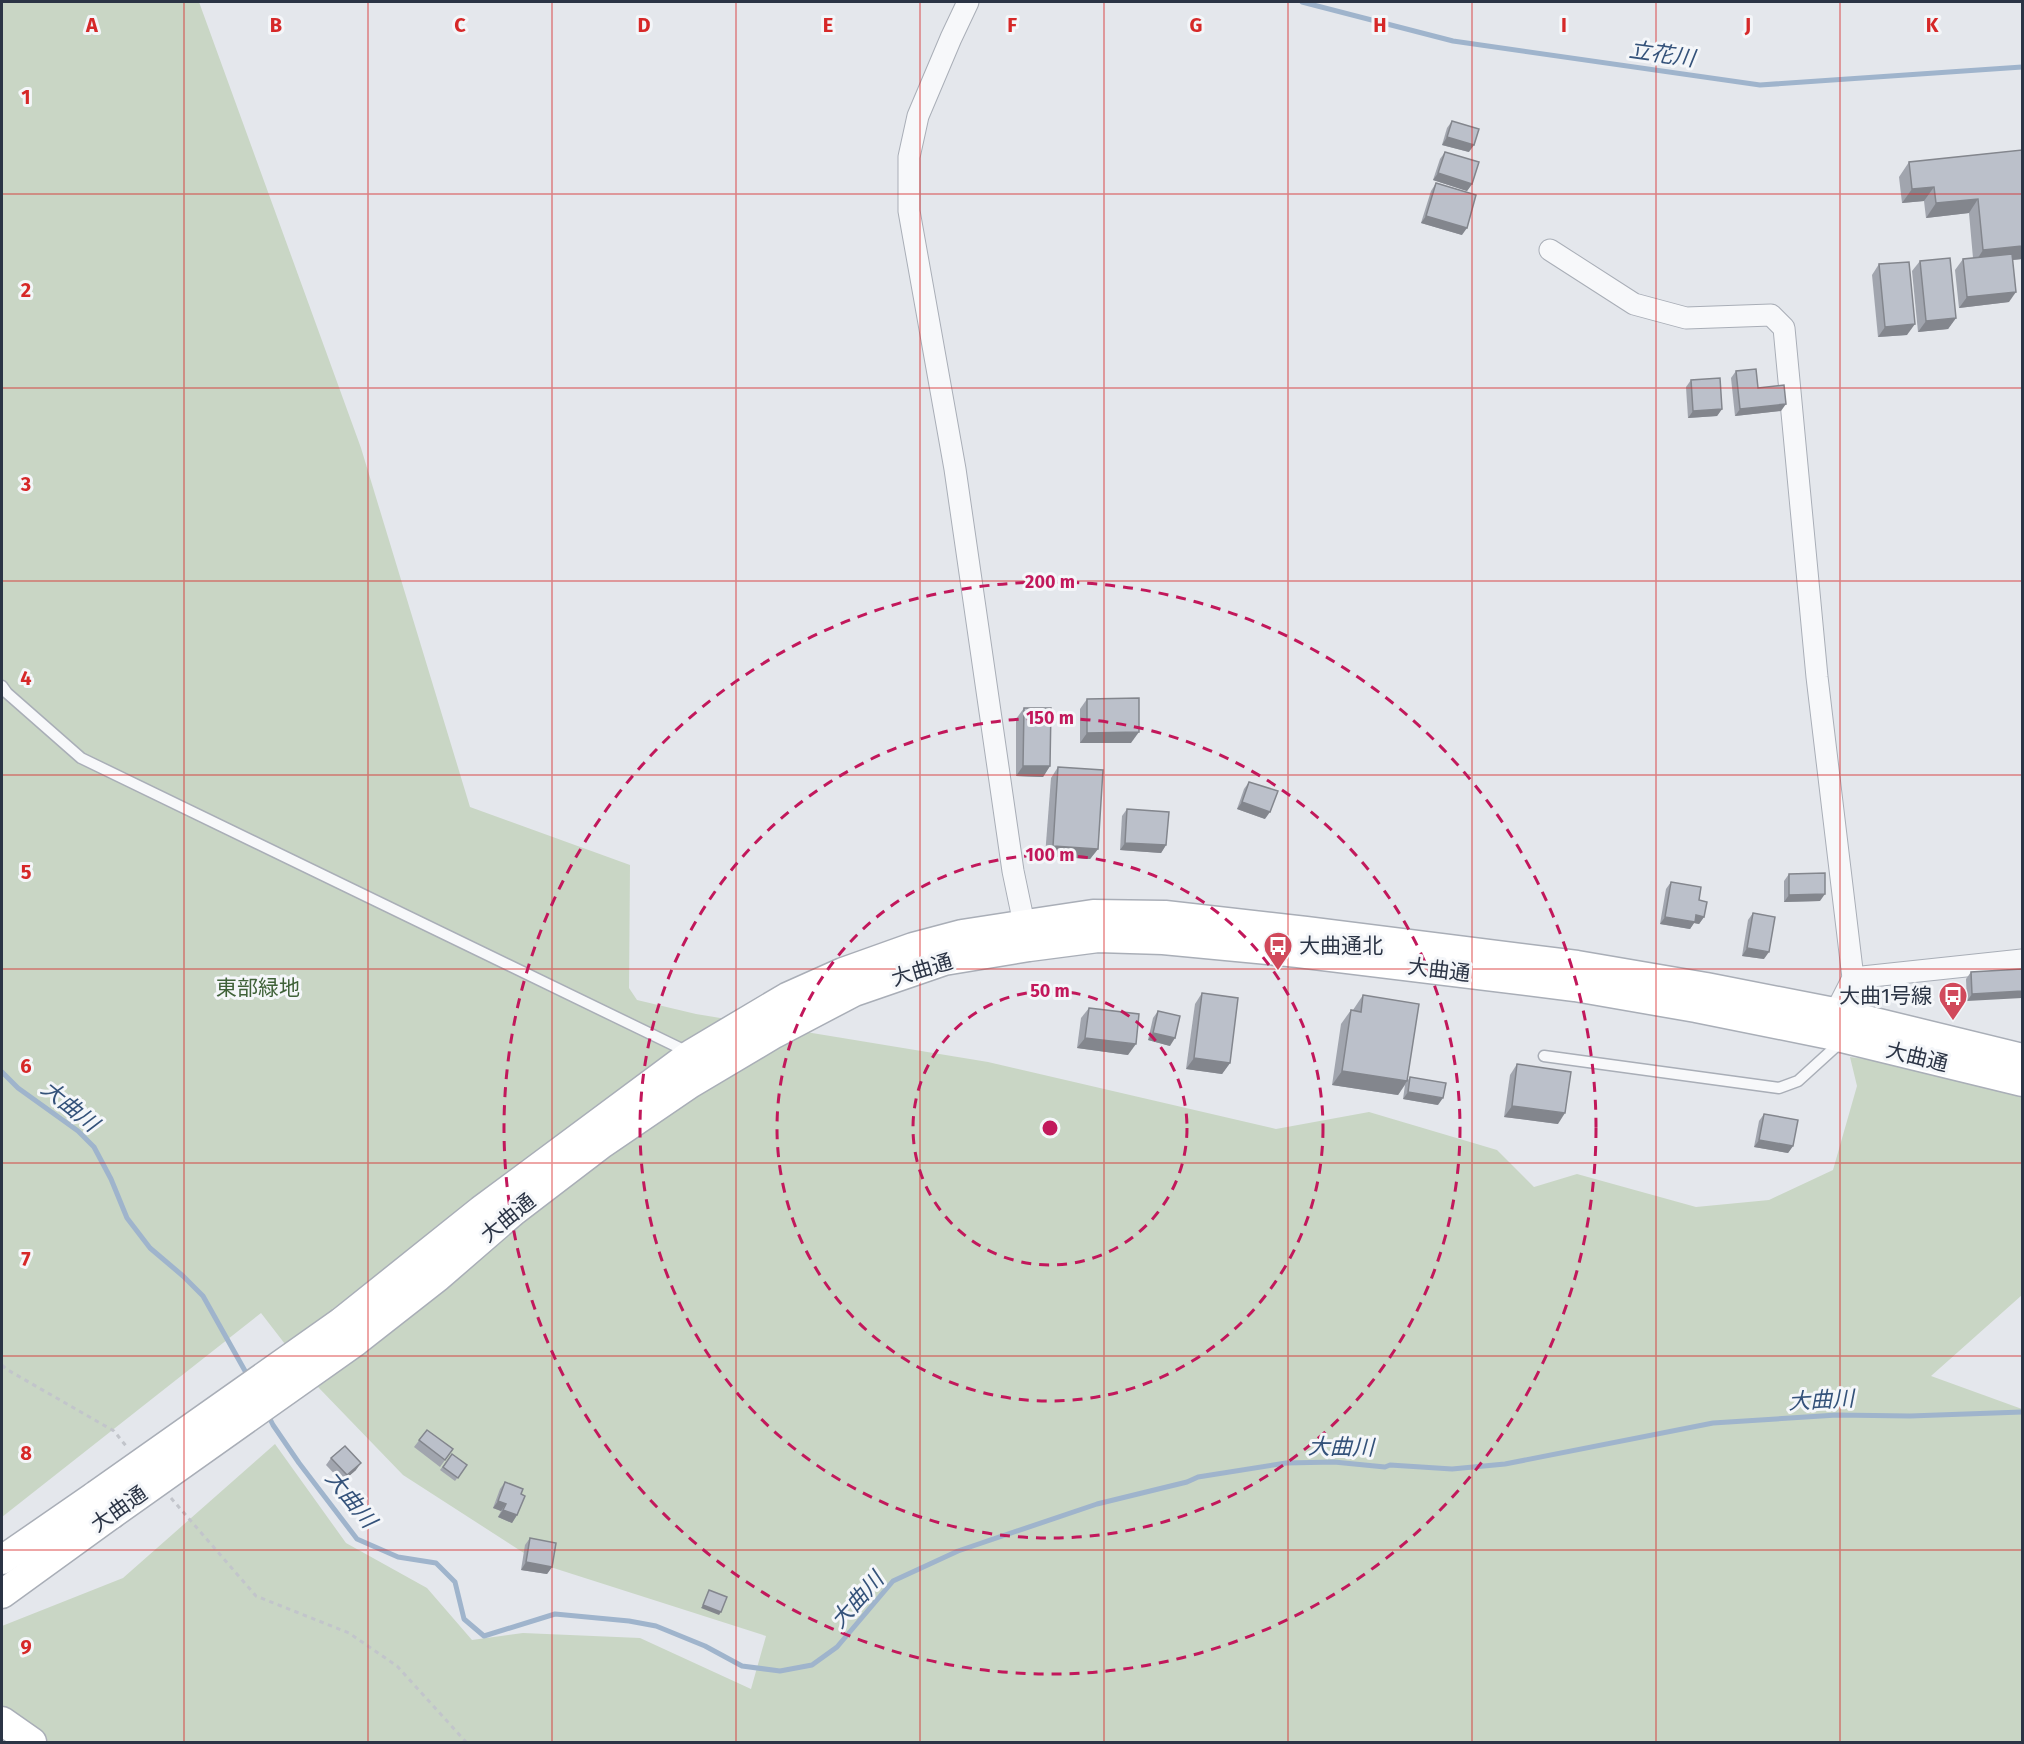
<svg xmlns="http://www.w3.org/2000/svg" width="2024" height="1744" font-family="'Fira Sans','Noto Sans JP',sans-serif">
  <rect width="100%" height="100%" fill="#e4e7ec"/>
  <path fill="#c9d6c5" d="M2,2h197l162,446 109,359 160,58 -1,123 8,12 59,14 292,48 288,67 93,-17 128,38 37,37 43,-13 119,33 73,-7 64,-30 24,-84 -7,-29 47,6 125,30v202l-91,81 91,33v333h-1979l-41,-34v-82l121,-48 152,-134 71,99 81,45 45,52 51,-7 117,5 111,51 15,-53 -225,-72 -138,-89 -84,-87 -58,-75 -259,204z"/>
  <g fill="none" stroke-linecap="round" stroke-linejoin="round">
    <g stroke="#9fb4cc" stroke-width="5">
      <path d="M1302,2l151,39 307,44 262,-18"/>
      <path d="M2,1072l16,16 60,43 16,16 17,32 16,39 23,30 33,28 20,20 46,82"/>
      <path d="M267,1413l6,12 26,38 58,76 41,18 38,6 19,19 9,37 20,17 71,-22 74,7 27,5 49,20 37,20 38,5 32,-6 25,-18 56,-66 65,-30 139,-47 90,-22 11,-5 88,-14 48,-1 51,5 5,-2 62,4 53,-5 208,-41 124,-8 73,1 112,-4"/>
    </g>
    <g stroke="#a9aeb7" stroke-width="13">
      <g id="lane">
        <path d="M2,686l5,7 74,65 607,294"/>
        <path d="M1544,1056l235,32 19,-7 44,-40"/>
      </g>
    </g>
    <g stroke="#a9aeb7" stroke-width="23">
      <g id="street">
        <path d="M968,2l-17,36 -33,78 -9,41v54l46,258 58,402 14,67"/>
        <path d="M1550,250l84,54 52,14 85,-3 13,13 33,349 36,301 -24,47"/>
        <path d="M1853,978l169,-18"/>
      </g>
    </g>
    <g stroke="#a9aeb7" stroke-width="31">
      <g id="secondary">
        <path d="M341,1322l140,-112 210,-156 96,-57 56,-25 70,-25 49,-13 131,-20 72,1 141,16 271,34 129,22 128,25 188,46"/>
        <path d="M355,1342l83,-65 75,-65 89,-68 88,-60 84,-50 80,-42 90,-31 85,-14 69,-9 65,2 135,13 277,34 121,21 129,26 197,48"/>
        <path d="M2,1560l94,-65"/>
        <path d="M2,1594l109,-79"/>
        <path d="M2,1721l30,21"/>
      </g>
    </g>
    <g stroke="#c2c5cb" stroke-width="3" stroke-dasharray="4.5 4.5" stroke-linecap="butt">
      <path d="M2,1365l4,4 108,62 12,15"/>
      <path d="M171,1498l85,98 93,37 48,33 69,76"/>
    </g>
    <use href="#lane" stroke="#f7f8fa" stroke-width="10"/>
    <use href="#street" stroke="#f7f8fa" stroke-width="21"/>
    <use href="#secondary" stroke="#fff" stroke-width="28"/>
    <g stroke="#a9aeb7" stroke-width="31" stroke-linecap="butt">
      <g id="secondary-bridge">
        <path d="M96,1495l245,-173"/>
        <path d="M111,1515l244,-173"/>
      </g>
    </g>
    <use href="#secondary-bridge" stroke="#fff" stroke-width="28"/>
  </g>
  <g fill="#a1a5ae">
    <path d="M1452,121l17,31 -27,-7 5,-17z"/>
    <path d="M2022,150v109l-9,1 -4,42 -50,6 -4,-38 8,-11 10,-1 -4,-45 -43,5 -2,-17 -22,2 -3,-26 10,-15z"/>
    <path d="M1445,152l27,32 -5,7 -34,-11 7,-21z"/>
    <path d="M1436,183l26,52 -41,-12 10,-32z"/>
    <path d="M1920,261l36,57 -8,11 -30,3 -6,-61z"/>
    <path d="M1879,264l28,71 -29,2 -6,-62z"/>
    <path d="M1736,371l22,17 23,23 -46,5 -4,-38z"/>
    <path d="M1691,380l31,29 -5,7 -29,2 -2,-31z"/>
    <path d="M1087,699l44,44h-51v-34z"/>
    <path d="M1024,708l26,58 -7,11 -27,-1v-57z"/>
    <path d="M1058,767l40,82 -8,10 -45,-3 6,-78z"/>
    <path d="M1249,782l16,37 -28,-10 7,-20z"/>
    <path d="M1127,809l39,36 -5,8 -41,-3 2,-34z"/>
    <path d="M1789,874l31,27 -36,1v-21z"/>
    <path d="M1671,882l28,18 5,17 -5,7 -5,-1 -4,6 -30,-5 6,-35z"/>
    <path d="M1753,913l11,46 -22,-3 6,-36z"/>
    <path d="M2022,969l-55,32 -1,-22 5,-7z"/>
    <path d="M1202,993l28,70 -8,11 -36,-5 9,-65z"/>
    <path d="M1363,995l45,85 2,-3 28,28 -35,-6 2,-14 -7,10 -66,-10 9,-61 10,-14h2z"/>
    <path d="M1089,1008l39,47 -51,-7 4,-30z"/>
    <path d="M1158,1011l12,35 -22,-6 5,-22z"/>
    <path d="M1517,1064l41,60 -54,-7 6,-42z"/>
    <path d="M1764,1114l29,32 -5,7 -34,-6 5,-26z"/>
    <path d="M427,1430l26,19 -13,18 -26,-20z"/>
    <path d="M452,1454l15,11 -12,16 -15,-11z"/>
    <path d="M331,1458l25,12 -14,12 -16,-17z"/>
    <path d="M505,1482l16,12 -4,21 -5,8 -14,-6 3,-6 -8,-3 7,-19z"/>
    <path d="M530,1538l22,29 -5,7 -26,-4 4,-25z"/>
  </g>
  <g fill="#83868d">
    <path d="M1447,137l27,8 -5,7 -27,-7z"/>
    <path d="M1438,173l34,11 -5,7 -34,-11z"/>
    <path d="M1934,187l-10,14 -22,2 10,-14z"/>
    <path d="M1978,199l-9,14 -43,5 10,-15z"/>
    <path d="M1426,216l41,12 -5,7 -41,-12z"/>
    <path d="M2022,246v13l-48,5 9,-14z"/>
    <path d="M2016,292l-7,10 -50,6 8,-11z"/>
    <path d="M1956,318l-8,11 -30,3 8,-11z"/>
    <path d="M1915,324l-8,11 -29,2 7,-10z"/>
    <path d="M1786,404l-5,7 -46,5 5,-7z"/>
    <path d="M1722,409l-5,7 -29,2 5,-7z"/>
    <path d="M1139,732l-8,11h-51l7,-10z"/>
    <path d="M1023,766h27l-7,11 -27,-1z"/>
    <path d="M1242,802l28,10 -5,7 -28,-10z"/>
    <path d="M1125,843l41,2 -5,8 -41,-3z"/>
    <path d="M1053,846l45,3 -8,10 -45,-3z"/>
    <path d="M1825,894l-5,7 -36,1 5,-7z"/>
    <path d="M1696,915l8,2 -5,7 -5,-1 -4,6 -30,-5 5,-7z"/>
    <path d="M1747,948l22,4 -5,7 -22,-3z"/>
    <path d="M2022,991v7l-55,3 5,-7z"/>
    <path d="M1153,1033l22,5 -5,8 -22,-6z"/>
    <path d="M1085,1038l51,6 -8,11 -51,-7z"/>
    <path d="M1194,1058l36,5 -8,11 -36,-5z"/>
    <path d="M1342,1071l65,10 -9,14 -66,-10z"/>
    <path d="M1408,1092l35,6 -5,7 -35,-6z"/>
    <path d="M1512,1106l53,7 -7,11 -54,-7z"/>
    <path d="M1759,1140l34,6 -5,7 -34,-6z"/>
    <path d="M361,1463l-5,7 -14,12 5,-7z"/>
    <path d="M498,1501l8,3 -5,7 -8,-3z"/>
    <path d="M503,1510l14,5 -5,8 -14,-6z"/>
    <path d="M526,1562l26,5 -5,7 -26,-4z"/>
    <path d="M703,1605l18,7 -2,3 -18,-7z"/>
  </g>
  <g fill="#bbc0ca" stroke="#83868d" stroke-width="1.5">
    <path d="M1452,121l27,8 -5,16 -27,-8z"/>
    <path d="M2022,150v96l-39,4 -5,-51 -42,4 -2,-16 -22,2 -3,-27z"/>
    <path d="M1445,152l34,10 -7,22 -34,-11z"/>
    <path d="M1436,183l40,12 -9,33 -41,-12z"/>
    <path d="M2012,254l4,38 -49,5 -4,-38z"/>
    <path d="M1950,258l6,60 -30,3 -6,-60z"/>
    <path d="M1909,262l6,62 -30,3 -6,-63z"/>
    <path d="M1756,369l2,19 26,-3 2,19 -46,5 -4,-38z"/>
    <path d="M1720,378l2,31 -29,2 -2,-31z"/>
    <path d="M1139,698v34l-52,1v-34z"/>
    <path d="M1024,708h27l-1,58h-27z"/>
    <path d="M1058,767l45,3 -5,79 -45,-3z"/>
    <path d="M1249,782l29,9 -8,21 -28,-10z"/>
    <path d="M1127,809l42,3 -3,33 -41,-2z"/>
    <path d="M1825,873v21l-36,1v-21z"/>
    <path d="M1671,882l30,5 -2,13 8,2 -3,15 -8,-2 -1,7 -30,-5z"/>
    <path d="M1753,913l22,4 -6,35 -22,-4z"/>
    <path d="M2022,969v22l-50,3 -1,-22z"/>
    <path d="M1202,993l36,5 -8,65 -36,-5z"/>
    <path d="M1363,995l56,9 -12,77 -65,-10 9,-61 10,2z"/>
    <path d="M1089,1008l50,6 -3,30 -51,-6z"/>
    <path d="M1158,1011l22,5 -5,22 -22,-5z"/>
    <path d="M1517,1064l54,8 -6,41 -53,-7z"/>
    <path d="M1410,1077l36,6 -3,15 -35,-6z"/>
    <path d="M1764,1114l34,6 -5,26 -34,-6z"/>
    <path d="M427,1430l26,19 -8,11 -26,-20z"/>
    <path d="M345,1446l16,17 -14,12 -16,-17z"/>
    <path d="M452,1454l15,11 -9,13 -15,-11z"/>
    <path d="M505,1482l18,7 -2,5 4,2 -8,19 -14,-5 3,-6 -8,-3z"/>
    <path d="M530,1538l26,5 -4,24 -26,-5z"/>
    <path d="M709,1590l18,7 -6,15 -18,-7z"/>
  </g>
  <path fill="none" stroke="#d62828" stroke-width="1.5" stroke-opacity="0.55" d="M184,2v1740M368,2v1740M552,2v1740M736,2v1740M920,2v1740M1104,2v1740M1288,2v1740M1472,2v1740M1656,2v1740M1840,2v1740M2,194h2020M2,388h2020M2,581h2020M2,775h2020M2,969h2020M2,1163h2020M2,1356h2020M2,1550h2020"/>
  <g fill="none" stroke="#c2185b" stroke-width="3" stroke-dasharray="10 8">
    <circle cx="1050" cy="1128" r="137"/>
    <circle cx="1050" cy="1128" r="273"/>
    <circle cx="1050" cy="1128" r="410"/>
    <circle cx="1050" cy="1128" r="546"/>
  </g>
  <defs>
    <g id="bus-pin" transform="scale(1.5)"><path d="M0 17L-7.5 6A9.5 9.5 0 1 1 7.5 6Z" fill="#d1495b" stroke="#f4f6f9"/><path d="M-5-6H5V4H4V6H2V4H-2V6H-4V4H-5ZM-3.5-4V0h7V-4ZM-3.5 1.2v1.5H-2V1.2ZM2 1.2v1.5H3.5V1.2Z" fill="#fff"/></g>
  </defs>
  <g fill-rule="evenodd">
    <use href="#bus-pin" x="1278" y="946"/>
    <use href="#bus-pin" x="1953" y="996"/>
  </g>
  <g text-anchor="middle" dominant-baseline="central" stroke-width="6" stroke-linejoin="round" paint-order="stroke">
    <g font-size="21" fill="#2b3445" stroke="#f4f6f9" text-anchor="start">
      <text x="1299" y="946">大曲通北</text>
      <text x="1932" y="996" text-anchor="end">大曲1号線</text>
    </g>
    <g font-size="21" fill="#2b3445" stroke="#f4f6f9">
      <text transform="translate(922 970) rotate(-17)">大曲通</text>
      <text transform="translate(1439 970) rotate(7)">大曲通</text>
      <text transform="translate(1917 1057) rotate(14)">大曲通</text>
      <text transform="translate(508 1218) rotate(-39)">大曲通</text>
      <text transform="translate(119 1509) rotate(-35)">大曲通</text>
    </g>
    <g font-size="21" fill="#3f6138" stroke="#f4f6f9">
      <text x="258" y="988">東部緑地</text>
    </g>
    <g font-size="22" font-style="italic" fill="#34527a" stroke="#f4f6f9">
      <text transform="translate(1662 54) rotate(8)">立花川</text>
      <text transform="translate(70 1106) rotate(39)">大曲川</text>
      <text transform="translate(1821 1400) rotate(-3)">大曲川</text>
      <text transform="translate(1341 1447) rotate(1)">大曲川</text>
      <text transform="translate(351 1499) rotate(51)">大曲川</text>
      <text transform="translate(857 1600) rotate(-48)">大曲川</text>
    </g>
  </g>
  <g font-size="20" text-anchor="middle" font-weight="bold" fill="#d62828" stroke="#f4f6f9" stroke-width="6" stroke-linejoin="round" paint-order="stroke">
    <text x="92" y="32">A</text>
    <text x="276" y="32">B</text>
    <text x="460" y="32">C</text>
    <text x="644" y="32">D</text>
    <text x="828" y="32">E</text>
    <text x="1012" y="32">F</text>
    <text x="1196" y="32">G</text>
    <text x="1380" y="32">H</text>
    <text x="1564" y="32">I</text>
    <text x="1748" y="32">J</text>
    <text x="1932" y="32">K</text>
    <text x="26" y="104">1</text>
    <text x="26" y="297">2</text>
    <text x="26" y="491">3</text>
    <text x="26" y="685">4</text>
    <text x="26" y="879">5</text>
    <text x="26" y="1073">6</text>
    <text x="26" y="1266">7</text>
    <text x="26" y="1460">8</text>
    <text x="26" y="1654">9</text>
  </g>
  <circle cx="1050" cy="1128" r="9" fill="#c2185b" stroke="#f4f6f9" stroke-width="3"/>
  <g font-size="18" text-anchor="middle" font-weight="bold" fill="#c2185b" stroke="#f4f6f9" stroke-width="6" stroke-linejoin="round" paint-order="stroke">
    <text x="1050" y="588">200 m</text>
    <text x="1050" y="724">150 m</text>
    <text x="1050" y="861">100 m</text>
    <text x="1050" y="997">50 m</text>
  </g>
  <rect width="2024" height="1744" fill="none" stroke="#2b3445" stroke-width="6"/>
</svg>
